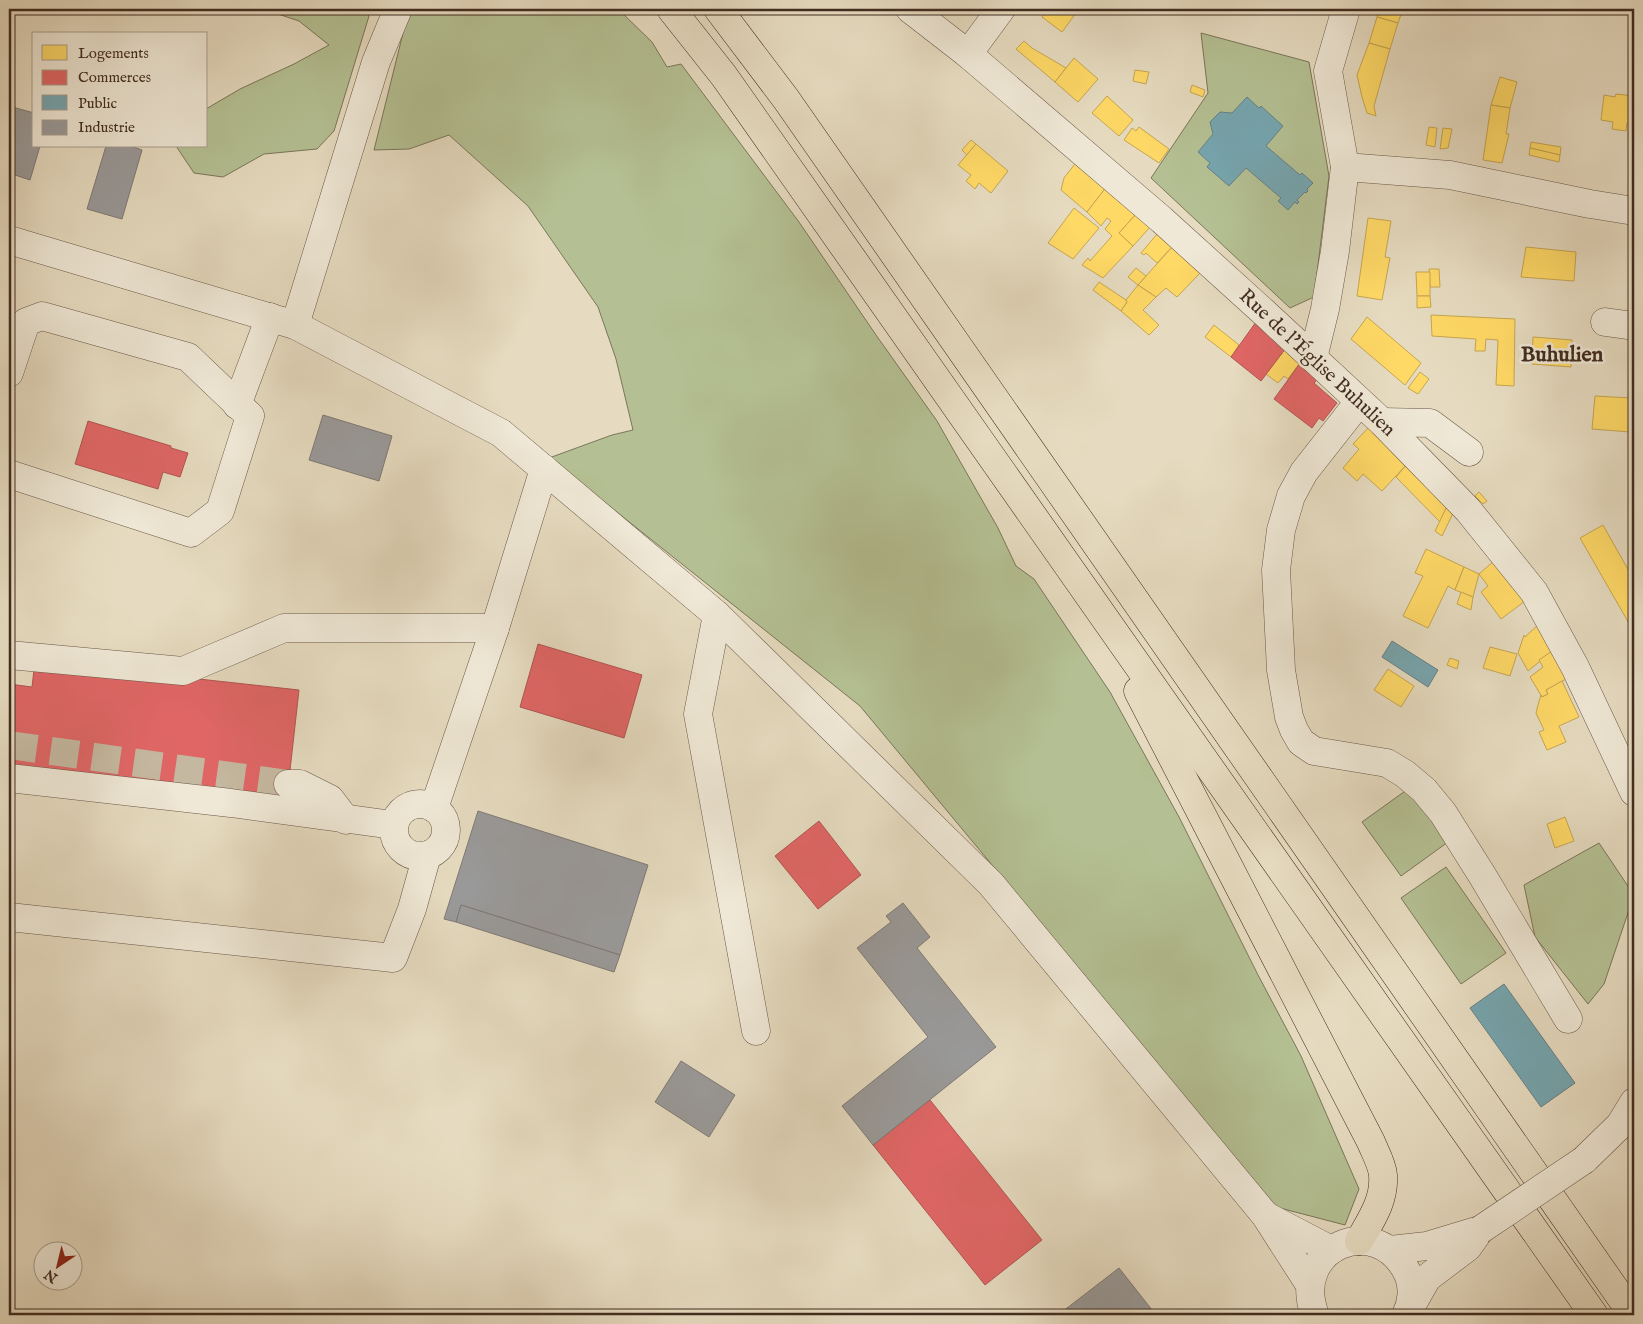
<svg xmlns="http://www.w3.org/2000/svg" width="1643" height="1324" font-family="'IM FELL English',serif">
  <rect width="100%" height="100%" fill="#e6dbc0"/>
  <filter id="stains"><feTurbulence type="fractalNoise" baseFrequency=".004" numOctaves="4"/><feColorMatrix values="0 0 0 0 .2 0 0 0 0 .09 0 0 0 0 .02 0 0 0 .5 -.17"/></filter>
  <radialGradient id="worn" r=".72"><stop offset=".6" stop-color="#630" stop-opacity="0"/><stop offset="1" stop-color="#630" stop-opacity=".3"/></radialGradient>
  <g fill="#b4c093" stroke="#7b765a">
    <path d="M263,9h99l7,7 -35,115 -17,18 -53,5 -41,23 -29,-4 -18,-27h30v-37l34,-20 54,-25 35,-19 -30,-24z"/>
    <path d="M416,9h202l34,33 15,25 14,-3 118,158 77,113 61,86 61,107 18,38 18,13 76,113 69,125 79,158 43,81 58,133 -14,36 -69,-18 -416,-501 -311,-248 63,-23 21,-5 -17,-71 -18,-52 -70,-101 -79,-71 -40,14 -35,1 33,-133z"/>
    <path d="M1201,33l108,29 20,114 -15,121 -24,11 -139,-130 57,-85z"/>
    <path d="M1408,789l40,53 -47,34 -39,-54z"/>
    <path d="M1599,843l35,52 -30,89 -16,20 -53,-67 -11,-52z"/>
    <path d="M1446,867l60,86 -45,31 -60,-86z"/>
  </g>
  <g fill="#ffd966" stroke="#c6a551">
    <path d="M1049,9h33l-4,5 -2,-1 -14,19 -20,-15z"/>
    <path d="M1380,9h23l-5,14 -21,-6z"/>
    <path d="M1377,17l21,6 -8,26 -21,-6z"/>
    <path d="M1024,41l8,7 34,20 -11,14 -39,-33z"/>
    <path d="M1369,43l21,6 -16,57 2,10 -9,-3 -5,-16 -5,-22z"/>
    <path d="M1074,58l24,21 -20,23 -23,-20z"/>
    <path d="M1135,70l14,2 -3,12 -13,-3z"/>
    <path d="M1500,77l17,5 -7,26 -19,-3z"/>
    <path d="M1192,85l13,5 -2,7 -13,-5z"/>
    <path d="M1616,94l18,2v28l-7,-1 -1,8 -14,-2 1,-7 -12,-2 3,-25 11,2z"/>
    <path d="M1107,96l26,24 -14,16 -27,-23z"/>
    <path d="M1491,105l19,3 -4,26h3l-7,29 -19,-3z"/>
    <path d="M1139,127l30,22 -10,14 -35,-23 8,-12 4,3z"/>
    <path d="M1429,127l8,1 -2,19 -9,-2z"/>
    <path d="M1443,128l9,1 -4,19 -8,1z"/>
    <path d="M971,140l5,4 -9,11 -5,-5z"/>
    <path d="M1531,142l30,5 -1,8 -30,-7z"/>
    <path d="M976,144l32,27 -17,22 -12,-10 -4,6 -9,-8 5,-6 -13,-10z"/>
    <path d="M1530,148l30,7 -1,7 -30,-7z"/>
    <path d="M1078,160l29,26 -20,26 -26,-22 3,-12z"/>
    <path d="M1107,186l30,27 -18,20 14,13 -30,32 -21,-13 6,-7 2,3 22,-25 -7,-7 6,-8 -4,-3 -6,8 -14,-14z"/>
    <path d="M1074,208l25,20 -26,31 -25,-16z"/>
    <path d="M1137,213l14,13 -18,20 -14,-13z"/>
    <path d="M1368,218l23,3 -6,36 5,1 -8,42 -25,-4z"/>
    <path d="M1158,233l15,13 -16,17 -11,-10 -2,2 -3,-2z"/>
    <path d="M1173,246l28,26 -24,25 -11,-9 -10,9 -18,-12z"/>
    <path d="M1526,247l50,5 -2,29 -53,-4z"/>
    <path d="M1136,268l10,8 -8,9 -10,-8z"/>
    <path d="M1429,269h10l1,18h-10z"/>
    <path d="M1416,272h14v24h-13z"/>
    <path d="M1099,282l27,18 1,2 -6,9 -28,-21z"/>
    <path d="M1138,285l18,12 -13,13 16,15 -10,10 -28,-24 6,-9 -1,-2z"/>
    <path d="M1417,296h13l1,11 -14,1z"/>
    <path d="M1431,315l84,4 -1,67 -18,-1 2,-45 -12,-1 -1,12h-10l1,-12 -44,-3z"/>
    <path d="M1367,317l54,46 -16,22 -54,-46z"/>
    <path d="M1214,325l25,20 -8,12 -26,-20z"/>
    <path d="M1533,337l39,3 -1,27 -39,-3z"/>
    <path d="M1286,348l15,13 -13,18 -4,-3 -6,7 -12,-9z"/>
    <path d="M1420,372l9,7 -11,15 -10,-6z"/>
    <path d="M1595,396l36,2 -1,34 -38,-3z"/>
    <path d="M1631,404l3,1v32h-5z"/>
    <path d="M1370,426l38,37 -26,28 -19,-17 -6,7 -14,-13 16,-19 -6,-5z"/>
    <path d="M1408,463l41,39 -9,20 -44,-45z"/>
    <path d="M1479,492l8,9 -4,3 -8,-8z"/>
    <path d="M1449,502l6,7 -13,27 -7,-5z"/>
    <path d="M1603,525l31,55v52l-54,-94z"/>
    <path d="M1426,549l38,18 -9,23 -7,-4 -20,42 -25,-12 20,-40 -8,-3z"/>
    <path d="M1494,561l31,40 -24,18 -20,-27 7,-6 -9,-12z"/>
    <path d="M1464,567l15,7 -6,23 -18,-7z"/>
    <path d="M1461,592l12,5 -2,13 -14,-6z"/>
    <path d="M1540,623l15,26 -27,22 -10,-18 6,-18 1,2z"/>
    <path d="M1490,647l27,7 -7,22 -27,-8z"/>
    <path d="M1555,649l13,29 -22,12 2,4 -6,3 -12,-20 13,-10 -4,-7z"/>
    <path d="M1450,658l9,3 -2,8 -10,-4z"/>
    <path d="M1388,669l26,17 -13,21 -27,-17z"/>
    <path d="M1562,681l17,36 -20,9 7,16 -19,8 -8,-18 5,-2 -8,-17 2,-8 3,-10 1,2 6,-3 -2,-4z"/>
    <path d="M1565,817l9,24 -19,7 -8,-24z"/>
  </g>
  <g fill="#e06666" stroke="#b15551">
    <path d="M1256,322l30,26 -25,33 -30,-24z"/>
    <path d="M1301,362l18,16 -5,5 23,20 -14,18 -4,-3 -7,10 -38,-29z"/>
    <path d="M88,421l83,25v2l17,5 -8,24 -17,-5 -5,17 -83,-25z"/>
    <path d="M538,644l104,31 -18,63 -104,-31z"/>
    <path d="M35,661l264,29 -12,107 -278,-31v-82l23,3z"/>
    <path d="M819,821l42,54 -43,34 -43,-53z"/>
    <path d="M930,1100l112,140 -57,45 -112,-140z"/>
  </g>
  <g fill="#76a5af" stroke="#668184">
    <path d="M1247,97l12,11 2,-2 22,20 -17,20 34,29 2,-2 11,10 -6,6 1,2 -2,2 -1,-1 -8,8 2,2 -2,2 -2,-2 -7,8 -10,-9 3,-3 -35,-30 -17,18 -22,-19 3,-4 -12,-11 15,-18 -3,-12 10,-10 12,1z"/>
    <path d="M1392,641l46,29 -10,17 -46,-30z"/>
    <path d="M1504,984l71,99 -34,24 -71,-99z"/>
  </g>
  <g fill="#999" stroke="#7f7975">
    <path d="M9,106l25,7v33h6l-10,34 -21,-7z"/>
    <path d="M106,146h25l11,4 -20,69 -35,-10z"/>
    <path d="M323,415l69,21 -13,45 -70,-21z"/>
    <path d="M478,811l170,54 -28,90 -159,-50 -5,17 -12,-3z"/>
    <path d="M903,903l27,34 -13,11 79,99 -123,98 -31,-39 86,-69 -71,-89 34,-26 -5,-6z"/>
    <path d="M461,905l159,50 -6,17 -158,-50z"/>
    <path d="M681,1061l54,34 -26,42 -54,-35z"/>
    <path d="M1119,1268l37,47h-98z"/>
  </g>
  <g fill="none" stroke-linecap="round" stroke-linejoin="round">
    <path stroke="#c5b8a0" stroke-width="28" stroke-dasharray="28 14" stroke-linecap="butt" d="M9,745l279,39"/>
    <g stroke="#6b5848" stroke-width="29">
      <g id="minor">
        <path d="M910,9l58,45 194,166 107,97 113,105 86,88 66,82 41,75 59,125"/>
        <path d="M968,54l33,-45"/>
        <path d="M1345,167l105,8 140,29 44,7"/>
        <path d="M9,240l286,85 206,108 216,182 274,269 274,331 45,70"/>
        <path d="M1605,322l29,4"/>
        <path d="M295,325l81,-263 22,-53"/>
        <path d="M1313,358l12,-49 10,-58 10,-84 -17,-96 18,-62"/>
        <path d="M9,373l17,-51 16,-6 146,41 62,59 -30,95 -29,22 -182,-59"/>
        <path d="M1359,402l-55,70 -13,24 -10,34 -5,40 5,100 8,47 5,13 7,12 13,9 73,12 18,11 19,16 19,23 39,62 86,144"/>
        <path d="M237,405l33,-88"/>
        <path d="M1382,422l48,1 39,29"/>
        <path d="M717,615l-19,99 58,317"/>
        <path d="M9,655l174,16 101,-43h211"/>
        <path d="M9,778l222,25 162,22"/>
        <path d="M288,784h12l30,15 16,21"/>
        <circle cx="420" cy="830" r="26"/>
        <path d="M434,808l61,-180 49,-159"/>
        <path d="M9,917l384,41 19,-49 15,-54"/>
        <path d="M1584,1160l36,-35 14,-23"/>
        <path d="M1266,1216l65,34"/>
        <path d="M1390,1250l37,-4 53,-16"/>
        <path d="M1410,1308l17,-30 41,-31 12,-17"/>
        <path d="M1315,1315c-26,-68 63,-105 93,-41 6,13 4,29 -2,41"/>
      </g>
    </g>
    <g stroke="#422d20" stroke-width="29">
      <g id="highway">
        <path d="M671,9l53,67 870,1239"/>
        <path d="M718,9l68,90 847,1216"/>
        <path d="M1138,691l233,451c4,10 11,22 12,33 2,25 -12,45 -24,66"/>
      </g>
    </g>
    <use href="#minor" stroke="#efe8d6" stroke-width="28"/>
    <use href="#highway" stroke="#e6dbc0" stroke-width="28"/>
    <g stroke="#6b5848" stroke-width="29" stroke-linecap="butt">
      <path id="minor-bridge" d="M1480,1230l104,-70"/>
    </g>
    <use href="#minor-bridge" stroke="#efe8d6" stroke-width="28"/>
  </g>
  <g text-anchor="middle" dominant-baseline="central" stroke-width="5" stroke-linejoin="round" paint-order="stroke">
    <g font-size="20" fill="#422d20" stroke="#efe8d6">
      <text transform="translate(1317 363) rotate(43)">Rue de l'Église Buhulien</text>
    </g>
    <g font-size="22" font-weight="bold" fill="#422d20" stroke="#efe8d6">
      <text x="1562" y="355">Buhulien</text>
    </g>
  </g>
  <rect width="1643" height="1324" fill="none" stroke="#e6dbc0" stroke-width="30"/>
  <rect x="10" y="10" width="1623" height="1304" fill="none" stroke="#422d20" stroke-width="2.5"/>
  <rect x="15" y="15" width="1613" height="1294" fill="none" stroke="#422d20"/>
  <rect x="32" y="32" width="175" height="115" fill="#efe8d6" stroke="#aa9d8d"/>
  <rect x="42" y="45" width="25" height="15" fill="#ffd966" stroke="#aa9d8d"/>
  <text x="78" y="58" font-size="15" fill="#422d20">Logements</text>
  <rect x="42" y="70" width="25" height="15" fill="#e06666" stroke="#aa9d8d"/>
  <text x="78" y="82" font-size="15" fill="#422d20">Commerces</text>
  <rect x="42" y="95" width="25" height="15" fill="#76a5af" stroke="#aa9d8d"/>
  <text x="78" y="108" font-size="15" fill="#422d20">Public</text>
  <rect x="42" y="120" width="25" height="15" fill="#999999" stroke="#aa9d8d"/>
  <text x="78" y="132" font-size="15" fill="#422d20">Industrie</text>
  <g transform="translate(58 1266) rotate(215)"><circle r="24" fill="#efe8d6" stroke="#aa9d8d"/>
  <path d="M0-4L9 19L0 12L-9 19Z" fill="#8f2418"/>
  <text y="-8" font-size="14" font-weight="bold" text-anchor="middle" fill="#422d20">N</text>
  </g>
  <rect width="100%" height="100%" filter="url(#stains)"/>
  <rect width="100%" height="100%" fill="url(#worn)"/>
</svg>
